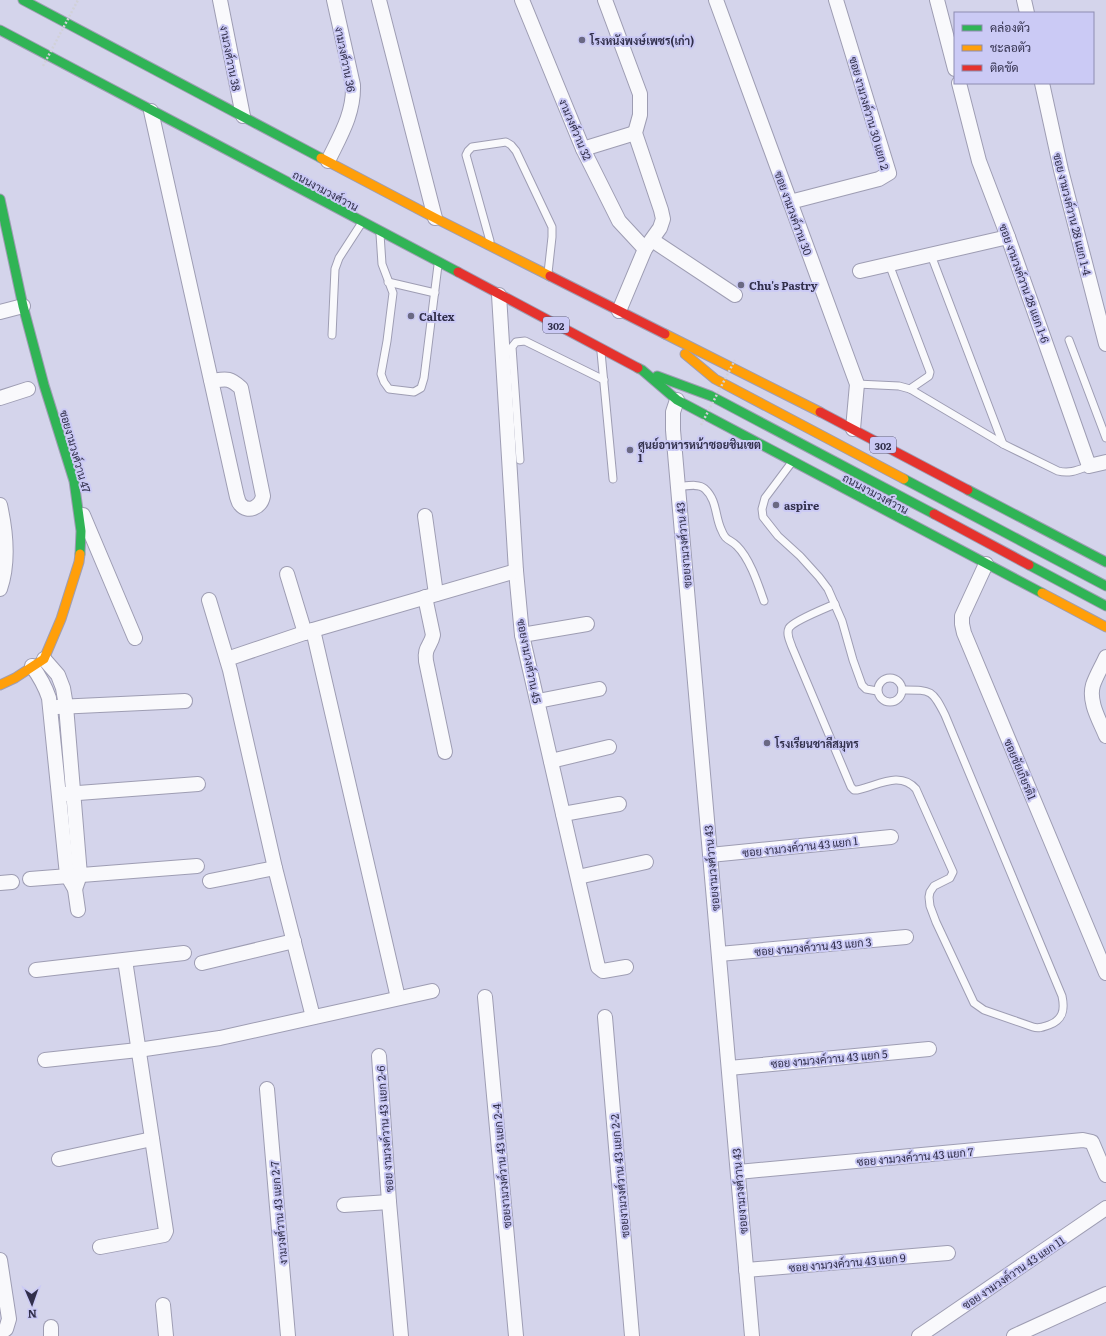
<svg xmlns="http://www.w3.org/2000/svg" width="1106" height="1336" font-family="Literata,Sarabun,serif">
  <rect width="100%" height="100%" fill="#d4d4eb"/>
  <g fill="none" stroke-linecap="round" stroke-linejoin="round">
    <g stroke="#9e9db3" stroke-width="9">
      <g id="lane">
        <path d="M380,234l2,30 11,29 -6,48 -6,33 3,8 5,7 25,3 7,-4 3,-10 14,-113"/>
        <path d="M490,241l-24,-86 2,-4 4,-4 34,-5 5,3 5,6 36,76v10l-4,36"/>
        <path d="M931,255l72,189"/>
        <path d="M889,264l41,108 -1,4 -19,13"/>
        <path d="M388,282l47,11"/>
        <path d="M332,335l3,-66 4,-11 22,-34"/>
        <path d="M1069,340l37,98"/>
        <path d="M601,352l12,127"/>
        <path d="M857,384l42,2 11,3 93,55 55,27c12,3 20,-1 31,-5"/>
        <path d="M520,460l-8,-113 4,-5 9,-1 79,39"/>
        <path d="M792,462l-27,36 -3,11 1,8 15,19 22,20 19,21 9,12 14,32 11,39 9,25 4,4 11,2"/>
        <path d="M678,487c9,-1 21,-4 27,2 12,11 10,27 16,40 5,13 8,9 16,17 13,13 21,38 27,55"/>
        <path d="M835,604c-9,4 -42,17 -46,24 -3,6 1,13 3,19l59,140 3,3h3c20,-4 43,-20 59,-1l37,83 -3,6 -16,8 -4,6 -1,5 1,9 6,16 38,81 10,7 49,17c6,2 10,0 16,-2 14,-5 16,-15 13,-29l-117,-281c-13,-26 -14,-25 -43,-25"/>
        <circle cx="890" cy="690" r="12"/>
      </g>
    </g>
    <g stroke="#9e9db3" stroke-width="16">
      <g id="street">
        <path d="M220,0l23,116"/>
        <path d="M379,0l56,218"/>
        <path d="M522,0l61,149 36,72 26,28"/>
        <path d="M605,0l35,94v21l-5,18 26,77 2,9 -3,9 -15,21 -26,62"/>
        <path d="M716,0l141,384 -4,45"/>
        <path d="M937,0l18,69"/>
        <path d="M1024,0l3,13"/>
        <path d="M959,83l20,78 29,76 81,229 17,-4"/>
        <path d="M1042,83l19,87 45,174"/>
        <path d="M151,111l86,386c1,2 1,5 3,7 8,10 21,3 23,-8l-22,-108c-12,-11 -15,-9 -30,-7"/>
        <path d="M583,149l52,-16"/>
        <path d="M328,161c12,-25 26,-47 25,-76l-19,-85"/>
        <path d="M790,202l89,-23 10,-6 -53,-173"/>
        <path d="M652,240l83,55"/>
        <path d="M860,271l148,-34"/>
        <path d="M499,295l17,276 6,64 76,332 5,4 23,-4"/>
        <path d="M0,312l23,-6"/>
        <path d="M0,398l28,-9"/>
        <path d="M677,400l-4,12v18l79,906"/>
        <path d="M0,505c6,27 9,58 0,84"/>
        <path d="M83,515l52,123"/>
        <path d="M425,516l11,78"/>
        <path d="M986,564l-24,52v8l2,9 142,340"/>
        <path d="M287,574l18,59"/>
        <path d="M425,597l8,38c-2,11 -9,12 -7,26l19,91"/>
        <path d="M209,600l21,70 45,198 38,149"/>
        <path d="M313,630l85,368"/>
        <path d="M522,635l65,-11"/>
        <path d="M1106,657c-4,9 -10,19 -13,28 -5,17 7,36 13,51"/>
        <path d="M44,659l14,16 5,13 3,18 14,169 -5,14"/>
        <path d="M227,659l86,-29 203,-59"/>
        <path d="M32,666c8,11 13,20 17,32l18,177 8,14 3,21"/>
        <path d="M538,701l61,-12"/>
        <path d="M57,707l128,-6"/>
        <path d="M551,761l58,-14"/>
        <path d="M65,794l133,-10"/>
        <path d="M563,814l56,-10"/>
        <path d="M710,855l181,-18"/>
        <path d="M578,877l68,-15"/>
        <path d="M30,879l167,-13"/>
        <path d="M210,881l65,-13"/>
        <path d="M0,883l12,-1"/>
        <path d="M719,954l187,-17"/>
        <path d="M202,963l92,-22"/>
        <path d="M36,970l148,-17"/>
        <path d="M485,997l31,339"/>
        <path d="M605,1017l27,319"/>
        <path d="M379,1056l10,146 12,134"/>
        <path d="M45,1060l93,-10 82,-12 212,-47"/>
        <path d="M729,1068l200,-19"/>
        <path d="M267,1089l21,247"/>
        <path d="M59,1159l93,-20"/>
        <path d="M738,1172l345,-32 9,2 14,33"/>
        <path d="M344,1205l45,-3"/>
        <path d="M100,1247l64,-12 2,-4 -41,-271"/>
        <path d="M0,1260l9,59 -3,10 -6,4"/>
        <path d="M746,1270l202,-17"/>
        <path d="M163,1305l3,31"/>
        <path d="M51,1327v9"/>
        <path d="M919,1336l187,-128"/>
        <path d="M1014,1336l92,-42"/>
      </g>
    </g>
    <g stroke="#9e9db3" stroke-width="11">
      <g id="fast">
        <path d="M23,0l298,158"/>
        <path d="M0,30l458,242"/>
        <path d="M0,199l23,107 21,79 30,96 7,50 -1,23"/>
        <path d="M638,368l4,2 35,30 365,193"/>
        <path d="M657,376l54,20 223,118"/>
        <path d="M904,479l202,107"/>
        <path d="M968,490l138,72"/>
        <path d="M1029,565l77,41"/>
      </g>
    </g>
    <g stroke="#9e9db3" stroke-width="11">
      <g id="slow">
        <path d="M321,158l114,60 115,58"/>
        <path d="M665,334l155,78"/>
        <path d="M685,354l30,25 189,100"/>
        <path d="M1042,593l64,34"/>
        <path d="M0,685l15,-7 29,-19 17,-40 18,-57 1,-8"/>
      </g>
    </g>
    <g stroke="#9e9db3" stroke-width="11">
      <g id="jam">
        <path d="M458,272l180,96"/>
        <path d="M550,276l115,58"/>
        <path d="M820,412l148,78"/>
        <path d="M934,514l95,51"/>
      </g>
    </g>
    <use href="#lane" stroke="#f9f9fc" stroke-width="7"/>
    <use href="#street" stroke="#f9f9fc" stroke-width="14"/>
    <use href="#fast" stroke="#30b455" stroke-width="9"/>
    <use href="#slow" stroke="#ff9f0a" stroke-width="9"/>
    <use href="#jam" stroke="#e5322d" stroke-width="9"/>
    <g stroke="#d1d1d8" stroke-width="2.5" stroke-dasharray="2 2" stroke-linecap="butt">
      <path d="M43,66l35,-66"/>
      <path d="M701,425l34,-65"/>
    </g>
  </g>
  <g fill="#6a6983" stroke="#cbcaf5" stroke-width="1.5">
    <circle cx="582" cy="40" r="4"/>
    <circle cx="741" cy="285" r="4"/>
    <circle cx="411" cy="316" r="4"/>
    <circle cx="630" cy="450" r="4"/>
    <circle cx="776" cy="505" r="4"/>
    <circle cx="767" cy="743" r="4"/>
  </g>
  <g text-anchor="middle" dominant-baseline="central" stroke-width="4" stroke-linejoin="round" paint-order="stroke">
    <g fill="#cbcaf5" stroke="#5f5e7e" stroke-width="1">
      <rect x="543" y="317" width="26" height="16" rx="3"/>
      <rect x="870" y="437" width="26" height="16" rx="3"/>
    </g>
    <g font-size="10" font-weight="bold" fill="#312f4b">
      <text x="556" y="325">302</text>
      <text x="883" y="445">302</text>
    </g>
    <g font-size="11" font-weight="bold" fill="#312f4b" stroke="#cbcaf5" text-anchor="start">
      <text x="590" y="40">โรงหนังพงษ์เพชร(เก่า)</text>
      <text x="749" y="285">Chu's Pastry</text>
      <text x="419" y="316">Caltex</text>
      <text x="638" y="444">ศูนย์อาหารหน้าซอยชินเขต<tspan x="638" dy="13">1</tspan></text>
      <text x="784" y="505">aspire</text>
      <text x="775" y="743">โรงเรียนชาลีสมุทร</text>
    </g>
    <g font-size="11" fill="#312f4b" stroke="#cbcaf5">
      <text transform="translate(231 58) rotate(79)">งามวงศ์วาน 38</text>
      <text transform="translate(346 59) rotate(79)">งามวงศ์วาน 36</text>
      <text transform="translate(870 113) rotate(74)">ซอย งามวงค์วาน 30 แยก 2</text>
      <text transform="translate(576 129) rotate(67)">งามวงศ์วาน 32</text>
      <text transform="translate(326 190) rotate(28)">ถนนงามวงศ์วาน</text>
      <text transform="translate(794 213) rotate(70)">ซอย งามวงค์วาน 30</text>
      <text transform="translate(1073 214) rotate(76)">ซอย งามวงค์วาน 28 แยก 1-4</text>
      <text transform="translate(1025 283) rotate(70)">ซอย งามวงค์วาน 28 แยก 1-6</text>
      <text transform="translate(76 451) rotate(74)">ซอยงามวงศ์วาน 47</text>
      <text transform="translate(876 493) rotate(28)">ถนนงามวงศ์วาน</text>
      <text transform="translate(683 545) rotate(-95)">ซอยงามวงศ์วาน 43</text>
      <text transform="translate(530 661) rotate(79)">ซอยงามวงศ์วาน 45</text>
      <text transform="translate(1021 769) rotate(67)">ซอยชัยเกียรติ1</text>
      <text transform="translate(800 846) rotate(-6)">ซอย งามวงค์วาน 43 แยก 1</text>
      <text transform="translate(711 868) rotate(-95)">ซอยงามวงศ์วาน 43</text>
      <text transform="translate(813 946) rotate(-5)">ซอย งามวงค์วาน 43 แยก 3</text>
      <text transform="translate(829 1058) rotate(-5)">ซอย งามวงค์วาน 43 แยก 5</text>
      <text transform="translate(384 1129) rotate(-94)">ซอย งามวงค์วาน 43 แยก 2-6</text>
      <text transform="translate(915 1156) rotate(-5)">ซอย งามวงค์วาน 43 แยก 7</text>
      <text transform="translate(501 1166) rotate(-95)">ซอยงามวงค์วาน 43 แยก 2-4</text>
      <text transform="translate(619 1176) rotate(-95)">ซอยงามวงศ์วาน 43 แยก 2-2</text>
      <text transform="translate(739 1191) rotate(-95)">ซอยงามวงศ์วาน 43</text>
      <text transform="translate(278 1213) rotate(-95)">งามวงศ์วาน 43 แยก 2-7</text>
      <text transform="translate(847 1262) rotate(-5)">ซอย งามวงค์วาน 43 แยก 9</text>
      <text transform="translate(1013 1272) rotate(-34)">ซอย งามวงค์วาน 43 แยก 11</text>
    </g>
  </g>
  <rect x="954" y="12" width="140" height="72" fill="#cbcaf5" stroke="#8d8cb1"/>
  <rect x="962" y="25" width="20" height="6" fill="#30b455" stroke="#8d8cb1"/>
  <text x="990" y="32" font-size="12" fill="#312f4b">คล่องตัว</text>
  <rect x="962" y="45" width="20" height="6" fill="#ff9f0a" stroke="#8d8cb1"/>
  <text x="990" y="52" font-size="12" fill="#312f4b">ชะลอตัว</text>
  <rect x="962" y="65" width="20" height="6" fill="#e5322d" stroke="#8d8cb1"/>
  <text x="990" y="72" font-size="12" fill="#312f4b">ติดขัด</text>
  <g transform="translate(32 1304) rotate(178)" stroke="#cbcaf5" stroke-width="3" paint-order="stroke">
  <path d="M0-3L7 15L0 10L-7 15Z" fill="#312f4b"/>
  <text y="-6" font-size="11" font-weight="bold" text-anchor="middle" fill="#312f4b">N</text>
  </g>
</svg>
